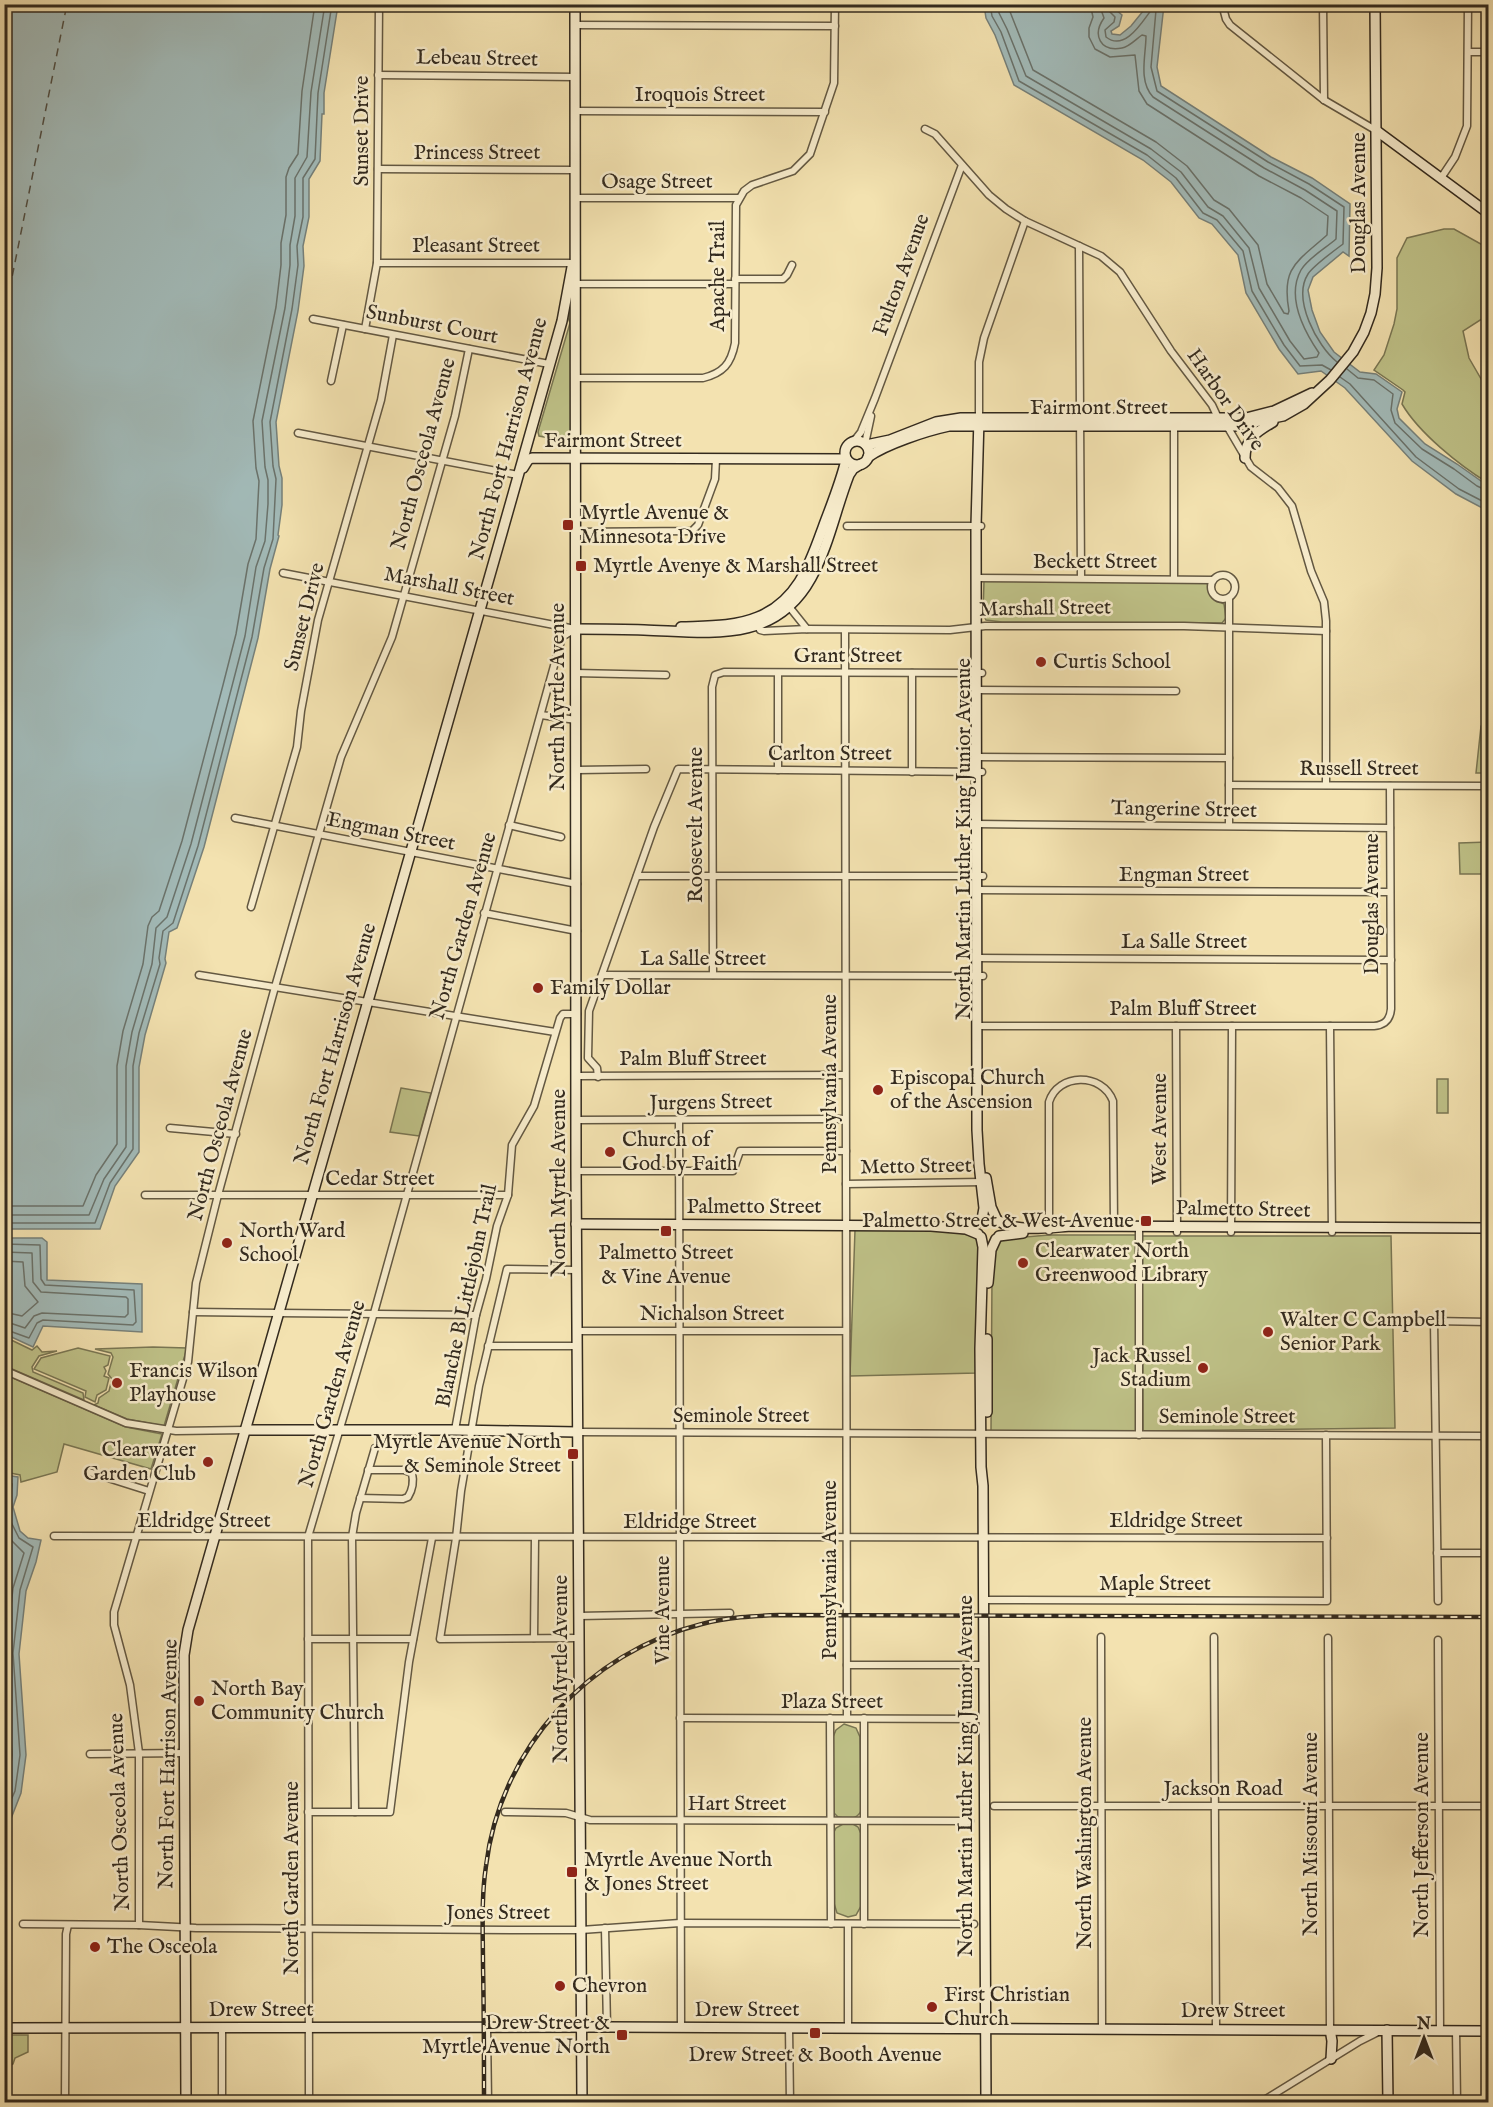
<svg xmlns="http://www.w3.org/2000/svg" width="1493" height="2107" font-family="'IM FELL English',serif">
  <rect width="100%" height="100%" fill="#f3e2b0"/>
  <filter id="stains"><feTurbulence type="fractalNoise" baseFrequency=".00333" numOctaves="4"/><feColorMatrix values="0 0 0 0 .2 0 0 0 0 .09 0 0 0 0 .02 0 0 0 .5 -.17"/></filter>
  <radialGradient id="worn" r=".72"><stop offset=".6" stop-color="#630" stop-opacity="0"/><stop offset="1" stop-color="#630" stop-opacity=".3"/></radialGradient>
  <g fill="#bfc288" stroke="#797653" stroke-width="1.5">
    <path d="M1444,229h10l34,19v67l-25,16 6,27 19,33v92c-29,-18 -69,-50 -86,-79l3,-12 -2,-2 -29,-20 10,-15 10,-31 3,-15v-51l10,-20z"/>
    <path d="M571,294v144l-1,3h-4l-27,-5 -1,-4 32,-109 -4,-11z"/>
    <path d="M984,581l223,2 7,16 10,5 2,14 -4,5 -220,-1 -16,-2 -3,-6z"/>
    <path d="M1488,719v54h-12l5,-47z"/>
    <path d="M1488,842v32h-28l-1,-31z"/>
    <rect x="1437" y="1079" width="11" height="34"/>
    <path d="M401,1088l30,5 -12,43 -29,-4z"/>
    <path d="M855,1230c39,0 83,-5 120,7l5,11 -3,125 -127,3z"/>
    <path d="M1049,1235h87v196h-145l1,-155 2,-24 7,-13z"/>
    <path d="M1142,1236h249l4,192 -252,3z"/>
    <path d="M5,1337l27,13 5,-4 5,6 15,-1 -18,5 -7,11 1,5 50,21 1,7 -79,-34z"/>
    <path d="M153,1347l34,1 -23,78 -37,-7 -33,-14 4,-2 1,-5 10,-7 3,-12 -4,-5 5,-17 -2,-4 -16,-4z"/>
    <path d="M78,1348l32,8 -2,9 -4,2 2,4 -2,5 5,2 -3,12 -9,5 -2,7 -10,-5 1,-6 -52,-22 7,-11z"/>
    <path d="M4,1374l122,53 36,7 -11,35 -87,-25 -7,28 -36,10 -1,-7 -15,-3z"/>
    <path d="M844,1724l12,4 4,9 1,74c-4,9 -14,8 -23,6l-5,-5v-75l3,-7z"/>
    <path d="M843,1824h10l5,3 4,9 -1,70 -5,9 -8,2 -11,-4 -4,-13v-66l3,-6z"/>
    <path d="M5,2035h23v17l-13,6 -2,6 -4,2 -4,24z"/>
  </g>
  <g fill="#a2bab8" stroke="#76807a" stroke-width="1.5">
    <path d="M5,4l333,1 -14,88v21h-2l-2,47 -11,18v38l-6,29 1,20 -6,45 -22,111 3,44 3,12v27l-4,30 1,1 -9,33 -12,69 -54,209 -27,81 -8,4 -4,27 1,4 -21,72 -6,32v85l-24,34 -15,43h-95z"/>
    <path d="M984,5h126l12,10 -3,11 -8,5 1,3 8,1 11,-9 17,-21h16l-7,62 4,19 110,71 41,21 38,26 -1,52 -6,-4 -30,25 -5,13 4,20 8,22 14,20 26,20 16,2 26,18 -5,17 2,9 26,26 32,20 31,22v25l-32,-17 -44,-33 -67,-73 -24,-17 -23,3 -19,-25 -33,-56 -8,-38 -26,-31 -13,-6 -28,-36 -28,-22 -129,-75 -19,-50 -9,-17z"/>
    <path d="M5,1238h37l5,4v38l95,4v48l-99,-6 -10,21 -28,-13z"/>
    <path d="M5,1475l13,2 -1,18 -4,12 7,24 8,7 13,2 -5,22 -10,29 -7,63 7,101 -5,38 -16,41z"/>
  </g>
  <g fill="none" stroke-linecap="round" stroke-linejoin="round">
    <g stroke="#6a726b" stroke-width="1.5">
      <path d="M990,4l2,12 9,16 18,49 128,74 29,23 27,35 14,7 26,31 9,40 32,54 16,21 22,-1 9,5"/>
      <path d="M998,4l1,9 8,16 19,47 125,73 30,23 27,35 15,9 26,32 10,40 31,53 14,18 13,-2 2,-4c-15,-22 -33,-56 -18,-83 7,-12 25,-22 35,-31l1,-28 -32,-21 -41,-22 -111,-71c-15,-16 -7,-42 -7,-61l-4,-1c-6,4 -13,12 -20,13 -22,4 -30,-13 -18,-30l-5,-14"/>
      <path d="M1007,4l26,66 123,72 31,24 27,34 15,9 29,36 9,39 17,29 4,1 1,-3c-8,-44 8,-49 38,-76l1,-19 -27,-18 -42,-22 -112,-72 -8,-13 -4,-36 -25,2 -15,-8 -6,-12v-9l4,-11 -3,-13"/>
      <path d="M1107,4l1,6 7,7 -1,5 -9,8 1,7c19,15 36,-15 46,-28l4,1 -5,57 6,24 111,71 41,22 35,23 -1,37c-8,6 -30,22 -35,30 -16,25 9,72 29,88"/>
      <path d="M1347,369l11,9 16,2 19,14 -2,16 4,13 27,26 32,20 23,17 11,5"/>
      <path d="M1340,377l10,7 66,73 43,32 29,15"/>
      <path d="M4,1206h79l13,-31 21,-31v-78l6,-35 20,-67 5,-38 4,-9 7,-6 23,-70 41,-156 13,-51 12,-70 8,-25 3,-58 -3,-13 -3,-47 23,-114 5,-42v-22l5,-28v-38l3,-9 9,-14 4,-63 13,-87"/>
      <path d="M4,1215h85l15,-36 22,-32v-81l6,-34 20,-68 4,-36 11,-11 24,-73 54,-208 11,-69 9,-26 3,-37v-24l-3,-13 -3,-46 23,-113 5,-43v-20l5,-29v-38l12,-21 4,-65 14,-88"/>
      <path d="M4,1223h91l15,-40 23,-34v-83l6,-33 21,-69 -1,-6 4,-27 10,-8 25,-77 54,-209 12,-69 9,-29 3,-60 -3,-13 -3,-44 22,-113 6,-44 -1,-19 6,-29v-39l12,-19 3,-66 14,-89"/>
      <path d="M4,1244l36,1 1,34 4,6 89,5 2,32 -3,3 -90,-5 -6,3 -8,15 -25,-9"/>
      <path d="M4,1252l28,1 1,29 8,10 85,5 2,2v15l-3,3 -83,-4 -8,3 -9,12 -21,-7"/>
      <path d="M4,1261l19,1 2,24 13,16 -16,14 -18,-4"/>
      <path d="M4,1481l8,3 -1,9 -4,10 4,19 8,16 14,9 -13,43 -7,63 7,102 -5,36 -11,25"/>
      <path d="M4,1526l6,13 14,14 -11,35 -7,65 6,102 -4,34 -4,7"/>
    </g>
    <path stroke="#4f4e44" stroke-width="1.5" stroke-dasharray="8 6" stroke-linecap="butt" d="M4,317l63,-313"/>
    <g stroke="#635842" stroke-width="9">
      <g id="street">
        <path d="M1222,4l4,15 4,6 94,75 53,31"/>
        <path d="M1323,4l1,96"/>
        <path d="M575,25l260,1"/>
        <path d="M1469,52h19"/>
        <path d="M378,75l197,2"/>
        <path d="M575,111l250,1"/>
        <path d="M925,129l10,5 54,61 17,14 19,12 76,35 19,16 51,79 41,54 7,15"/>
        <path d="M378,169l197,1"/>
        <path d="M1441,178l14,-21 12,-31 1,-122"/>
        <path d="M575,198h164"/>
        <path d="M1079,246l2,332"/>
        <path d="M377,263h198"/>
        <path d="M735,279h48l4,-4 5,-10"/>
        <path d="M575,284h160"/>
        <path d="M313,319l236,45"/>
        <path d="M365,329l12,-66 2,-259"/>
        <path d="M575,378h128c20,-5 28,-14 32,-35l1,-138 8,-14 8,-6 41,-14 17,-17 24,-71 1,-79"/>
        <path d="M331,381l12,-56"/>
        <path d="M979,418v-56l5,-24 41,-117"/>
        <path d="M1174,424v155"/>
        <path d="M1227,426l24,41 27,21 14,18 19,65 13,31 2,19v164"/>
        <path d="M298,433l220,42"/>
        <path d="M854,441l7,-9 14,-34 87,-233"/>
        <path d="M865,444l6,-28"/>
        <path d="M847,526h134"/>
        <path d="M575,532l117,-1 6,-6 17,-46 1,-20"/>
        <path d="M283,573l292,56"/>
        <circle cx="1223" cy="587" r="12"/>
        <path d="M976,578l237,2"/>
        <path d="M1229,598v227"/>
        <path d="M787,604l20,25"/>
        <path d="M757,624l3,6 4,1 43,-2 143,1 35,-4h199l142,5"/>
        <path d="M845,630l2,1088"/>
        <path d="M575,673l91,2"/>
        <path d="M778,673v97"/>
        <path d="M912,673v99"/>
        <path d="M976,690l200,1"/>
        <path d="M541,715l35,5"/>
        <path d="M976,757l253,1"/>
        <path d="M577,770l69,-1"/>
        <path d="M1229,785l259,1"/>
        <path d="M235,818l342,66"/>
        <path d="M977,824l413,4"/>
        <path d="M509,825l52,12"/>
        <path d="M637,876h346"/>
        <path d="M977,890l413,2"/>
        <path d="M251,907l46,-160 4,-36 17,-91 63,-220 12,-65"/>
        <path d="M484,913l93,18"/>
        <path d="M977,958l414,2"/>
        <path d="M199,975l356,57"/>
        <path d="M602,975l381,1"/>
        <path d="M713,975l-1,-288 3,-12 9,-3 258,1"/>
        <path d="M977,1026h397c11,-1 16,-6 17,-17l-1,-223"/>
        <path d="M1176,1026l1,206"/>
        <path d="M1330,1026l2,206"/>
        <path d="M577,1076l268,-1"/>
        <path d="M598,1077l-1,-9 -9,-10 1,-47 65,-184 24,-58 304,3"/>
        <path d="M576,1120l269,-1"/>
        <path d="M679,1120l2,908"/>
        <path d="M170,1128l66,6"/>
        <path d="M576,1171h157l7,-20h106"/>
        <path d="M846,1184l137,-2"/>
        <path d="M145,1195h363"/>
        <path d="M1139,1227v208"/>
        <path d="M1049,1231v-129c9,-29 53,-30 64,-1l1,125"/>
        <path d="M1231,1232l1,-206"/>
        <path d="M576,1270l-69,-1 -28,117 -18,105 -5,47 -16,101 139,-1"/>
        <path d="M193,1312l283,3"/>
        <path d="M577,1331h269"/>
        <path d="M488,1346h89"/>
        <path d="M4,1370l122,53 50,8 69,-1"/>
        <path d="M455,1430l21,-115 10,-36 11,-53 11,-31 4,-50 22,-39 26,-88 3,-4h14"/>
        <path d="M578,1432l910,4"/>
        <path d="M89,1472l60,19"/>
        <path d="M360,1498l43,1 5,-2c5,-8 6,-15 4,-24l-8,-3h-36"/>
        <path d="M54,1536l1273,2"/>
        <path d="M1437,1553h51"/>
        <path d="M983,1600l344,1 -1,-166"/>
        <path d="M1438,1601l-4,-280 54,1"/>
        <path d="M579,1616l151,-3"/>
        <path d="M1101,1637l1,392"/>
        <path d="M1214,1637l2,392"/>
        <path d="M534,1638l1,-100"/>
        <path d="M1328,1638l2,391"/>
        <path d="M308,1639h105"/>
        <path d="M1438,1640l2,390"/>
        <path d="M847,1665h136"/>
        <path d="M680,1718l304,1"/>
        <path d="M830,1718l1,206"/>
        <path d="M864,1718v206"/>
        <path d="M90,1754l95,-1"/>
        <path d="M994,1806h494"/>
        <path d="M308,1812h82l19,-150 23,-124"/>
        <path d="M355,1812l-3,-275 4,-24 19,-65"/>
        <path d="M505,1812l61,1 24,7 380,1"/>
        <path d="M23,1924l116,1 57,3 321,2h64l99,-7 294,1"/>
        <path d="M139,1925v-172l-9,-68 -16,-60v-13l74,-250 8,-79 22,-88 57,-208 66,-230 51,-120 63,-221 14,-67"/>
        <path d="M605,1928l2,99"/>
        <path d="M222,2028v74"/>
        <path d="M789,2028l1,74"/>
        <path d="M848,2028v-104"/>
        <path d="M487,2029l1,73"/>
        <path d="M1456,2030l1,72"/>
        <path d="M65,2102l1,-168 2,-9"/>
        <path d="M309,2102l-1,-565 66,-224 188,-676 13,-8"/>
        <path d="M1261,2102l99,-61 16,-8"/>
      </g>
    </g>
    <g stroke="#332a1e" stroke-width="12">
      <g id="secondary">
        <path d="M575,4l1,1167 6,931"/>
        <path d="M1377,131l111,82"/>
        <path d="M979,418l-3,108 1,604 2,34 5,44 -2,11"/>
        <circle cx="857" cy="453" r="12"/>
        <path d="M866,445l24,-5 46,-18 25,-4h285l28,-7 38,-18"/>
        <path d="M868,457c18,-13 58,-26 81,-31h286l48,-10 21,-12 26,-24 23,-28 11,-20 7,-19 4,-19 2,-26 -2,-264"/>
        <path d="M1245,458c0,-20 13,-27 28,-36"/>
        <path d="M523,468l5,-8 4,-2 314,1"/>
        <path d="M681,627c26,-1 53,0 77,-10 42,-17 53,-57 67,-95 8,-21 16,-41 21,-62"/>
        <path d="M575,629c23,0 46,0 69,1 64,2 130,15 167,-52 18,-32 25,-70 38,-103l4,-6 8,-5"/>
        <path d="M986,1178l5,29 5,11"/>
        <path d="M999,1221c17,12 54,6 74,5l415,2"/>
        <path d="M576,1224l355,2 35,3 12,5"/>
        <path d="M958,1224l21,-2"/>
        <path d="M999,1236l24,-3"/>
        <path d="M981,1237l2,10 -3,102 1,118 2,19 3,616"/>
        <path d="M988,1283l3,-33 5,-11"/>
        <path d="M987,1339v73"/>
        <path d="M245,1430h210l123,2"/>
        <path d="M4,2028l603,-1 881,4"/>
        <path d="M1330,2029l2,12 -1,18"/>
        <path d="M1387,2030l1,72"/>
        <path d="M186,2102l-2,-447 4,-25 314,-1097 60,-212 10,-54"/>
      </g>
    </g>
    <use href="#street" stroke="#f7eccc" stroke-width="6"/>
    <use href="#secondary" stroke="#f7eccc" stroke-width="9"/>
    <g stroke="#332a1e" stroke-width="4.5">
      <path id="rail" d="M484,2102c0,-45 0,-90 -1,-136 0,-33 -2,-67 3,-100 14,-117 102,-214 216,-242 26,-7 51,-8 77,-9l709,2"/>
    </g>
    <use href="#rail" stroke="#f7eccc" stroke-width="2" stroke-dasharray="7" stroke-linecap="butt"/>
  </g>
  <g fill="#8f2418" stroke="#f7eccc" stroke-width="2">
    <rect x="562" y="519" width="12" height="12" rx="3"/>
    <rect x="575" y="560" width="12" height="12" rx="3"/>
    <circle cx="1041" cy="662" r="6"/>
    <circle cx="538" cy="988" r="6"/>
    <circle cx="878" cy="1090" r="6"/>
    <circle cx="610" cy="1152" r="6"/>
    <rect x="1140" y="1215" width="12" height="12" rx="3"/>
    <rect x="660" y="1225" width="12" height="12" rx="3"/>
    <circle cx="227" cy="1243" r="6"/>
    <circle cx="1023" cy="1263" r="6"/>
    <circle cx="1268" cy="1332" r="6"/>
    <circle cx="1203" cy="1368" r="6"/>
    <circle cx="117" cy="1383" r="6"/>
    <rect x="567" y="1448" width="12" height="12" rx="3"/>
    <circle cx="208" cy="1462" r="6"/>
    <circle cx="199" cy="1701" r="6"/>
    <rect x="566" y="1866" width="12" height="12" rx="3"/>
    <circle cx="95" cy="1947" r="6"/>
    <circle cx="560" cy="1986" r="6"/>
    <circle cx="932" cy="2007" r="6"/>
    <rect x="809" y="2027" width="12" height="12" rx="3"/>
    <rect x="616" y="2029" width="12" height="12" rx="3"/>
  </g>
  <g text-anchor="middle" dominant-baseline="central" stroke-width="5" stroke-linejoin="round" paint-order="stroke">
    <g font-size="21" fill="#332a1e" stroke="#f7eccc">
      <text transform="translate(477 59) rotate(1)">Lebeau Street</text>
      <text x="700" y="95">Iroquois Street</text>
      <text transform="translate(362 131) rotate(-90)">Sunset Drive</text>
      <text x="477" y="153">Princess Street</text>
      <text x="657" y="182">Osage Street</text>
      <text transform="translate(1359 203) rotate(-90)">Douglas Avenue</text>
      <text x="476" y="246">Pleasant Street</text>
      <text transform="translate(902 275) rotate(-70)">Fulton Avenue</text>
      <text transform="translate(718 276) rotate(-90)">Apache Trail</text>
      <text transform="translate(432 325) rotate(11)">Sunburst Court</text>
      <text transform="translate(1225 400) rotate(55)">Harbor Drive</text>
      <text x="1099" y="408">Fairmont Street</text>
      <text transform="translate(509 439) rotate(-75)">North Fort Harrison Avenue</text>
      <text x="613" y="441">Fairmont Street</text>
      <text transform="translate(424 454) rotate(-75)">North Osceola Avenue</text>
      <text x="1095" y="562">Beckett Street</text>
      <text transform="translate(449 587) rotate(11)">Marshall Street</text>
      <text transform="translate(1045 609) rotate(-1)">Marshall Street</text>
      <text transform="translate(305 617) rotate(-76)">Sunset Drive</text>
      <text x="848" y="656">Grant Street</text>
      <text transform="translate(558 697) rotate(-90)">North Myrtle Avenue</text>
      <text x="830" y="754">Carlton Street</text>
      <text x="1359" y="769">Russell Street</text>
      <text transform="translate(1184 810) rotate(1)">Tangerine Street</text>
      <text transform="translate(696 825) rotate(-90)">Roosevelt Avenue</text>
      <text transform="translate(391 832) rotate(11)">Engman Street</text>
      <text transform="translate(964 839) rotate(-90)">North Martin Luther King Junior Avenue</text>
      <text x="1184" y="875">Engman Street</text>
      <text transform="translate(1372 904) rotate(-90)">Douglas Avenue</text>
      <text transform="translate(464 926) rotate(-74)">North Garden Avenue</text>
      <text x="1184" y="942">La Salle Street</text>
      <text x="703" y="959">La Salle Street</text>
      <text x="1183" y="1009">Palm Bluff Street</text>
      <text transform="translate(336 1044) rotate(-74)">North Fort Harrison Avenue</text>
      <text x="693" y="1059">Palm Bluff Street</text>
      <text transform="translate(830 1084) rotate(-90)">Pennsylvania Avenue</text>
      <text transform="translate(711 1103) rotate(-1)">Jurgens Street</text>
      <text transform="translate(221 1125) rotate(-75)">North Osceola Avenue</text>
      <text transform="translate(1160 1129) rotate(-90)">West Avenue</text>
      <text transform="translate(916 1167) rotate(-1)">Metto Street</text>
      <text x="380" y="1179">Cedar Street</text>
      <text transform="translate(559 1183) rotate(-90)">North Myrtle Avenue</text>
      <text x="754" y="1207">Palmetto Street</text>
      <text transform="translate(1243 1210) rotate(1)">Palmetto Street</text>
      <text transform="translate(467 1296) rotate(-78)">Blanche B Littlejohn Trail</text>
      <text x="712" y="1314">Nichalson Street</text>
      <text transform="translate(333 1394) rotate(-74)">North Garden Avenue</text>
      <text x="741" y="1416">Seminole Street</text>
      <text x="1227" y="1417">Seminole Street</text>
      <text x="204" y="1521">Eldridge Street</text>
      <text x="1176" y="1521">Eldridge Street</text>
      <text x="690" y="1522">Eldridge Street</text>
      <text transform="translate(830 1570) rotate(-90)">Pennsylvania Avenue</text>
      <text x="1155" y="1584">Maple Street</text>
      <text transform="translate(663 1610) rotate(-90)">Vine Avenue</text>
      <text transform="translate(561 1669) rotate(-90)">North Myrtle Avenue</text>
      <text x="832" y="1702">Plaza Street</text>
      <text transform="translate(169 1764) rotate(-89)">North Fort Harrison Avenue</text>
      <text transform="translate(966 1776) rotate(-90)">North Martin Luther King Junior Avenue</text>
      <text x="1223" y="1789">Jackson Road</text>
      <text x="737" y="1804">Hart Street</text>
      <text transform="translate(120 1812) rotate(-92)">North Osceola Avenue</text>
      <text transform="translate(1085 1833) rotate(-90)">North Washington Avenue</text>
      <text transform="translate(1311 1834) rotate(-90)">North Missouri Avenue</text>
      <text transform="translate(1422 1835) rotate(-90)">North Jefferson Avenue</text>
      <text transform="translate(292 1878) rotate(-90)">North Garden Avenue</text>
      <text x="498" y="1913">Jones Street</text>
      <text x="261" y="2010">Drew Street</text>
      <text x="747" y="2010">Drew Street</text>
      <text x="1233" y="2011">Drew Street</text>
    </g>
    <g font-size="21" fill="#332a1e" stroke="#f7eccc" text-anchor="start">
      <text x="580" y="513">Myrtle Avenue &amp;<tspan x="580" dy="24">Minnesota Drive</tspan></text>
      <text x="593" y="566">Myrtle Avenye &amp; Marshall Street</text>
      <text x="1053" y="662">Curtis School</text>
      <text x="550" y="988">Family Dollar</text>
      <text x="890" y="1078">Episcopal Church<tspan x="890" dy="24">of the Ascension</tspan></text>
      <text x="622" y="1140">Church of<tspan x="622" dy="24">God by Faith</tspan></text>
      <text x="1134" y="1221" text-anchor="end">Palmetto Street &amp; West Avenue</text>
      <text x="239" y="1231">North Ward<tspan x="239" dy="24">School</tspan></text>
      <text x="1035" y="1251">Clearwater North<tspan x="1035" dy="24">Greenwood Library</tspan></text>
      <text x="666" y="1253" text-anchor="middle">Palmetto Street<tspan x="666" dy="24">&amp; Vine Avenue</tspan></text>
      <text x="1280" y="1320">Walter C Campbell<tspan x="1280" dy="24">Senior Park</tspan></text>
      <text x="1191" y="1356" text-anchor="end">Jack Russel<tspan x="1191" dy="24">Stadium</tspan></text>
      <text x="129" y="1371">Francis Wilson<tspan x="129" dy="24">Playhouse</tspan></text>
      <text x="561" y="1442" text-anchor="end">Myrtle Avenue North<tspan x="561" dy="24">&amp; Seminole Street</tspan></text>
      <text x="196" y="1450" text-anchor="end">Clearwater<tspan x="196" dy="24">Garden Club</tspan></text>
      <text x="211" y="1689">North Bay<tspan x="211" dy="24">Community Church</tspan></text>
      <text x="584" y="1860">Myrtle Avenue North<tspan x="584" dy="24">&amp; Jones Street</tspan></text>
      <text x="107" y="1947">The Osceola</text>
      <text x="572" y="1986">Chevron</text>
      <text x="944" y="1995">First Christian<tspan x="944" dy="24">Church</tspan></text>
      <text x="610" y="2023" text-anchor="end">Drew Street &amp;<tspan x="610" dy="24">Myrtle Avenue North</tspan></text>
      <text x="815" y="2055" text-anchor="middle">Drew Street &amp; Booth Avenue</text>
    </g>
  </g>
  <rect width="1493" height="2107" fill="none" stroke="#f3e2b0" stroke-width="24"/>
  <rect x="6" y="6" width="1481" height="2095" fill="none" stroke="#332a1e" stroke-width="3"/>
  <rect x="12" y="12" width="1469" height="2083" fill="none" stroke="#332a1e" stroke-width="1.5"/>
  <g transform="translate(1424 2038)" stroke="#f7eccc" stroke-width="4.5" paint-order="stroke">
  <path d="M0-4.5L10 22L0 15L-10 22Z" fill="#332a1e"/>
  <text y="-9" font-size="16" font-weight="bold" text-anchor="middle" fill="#332a1e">N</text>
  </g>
  <rect width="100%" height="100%" filter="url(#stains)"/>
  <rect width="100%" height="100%" fill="url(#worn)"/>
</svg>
